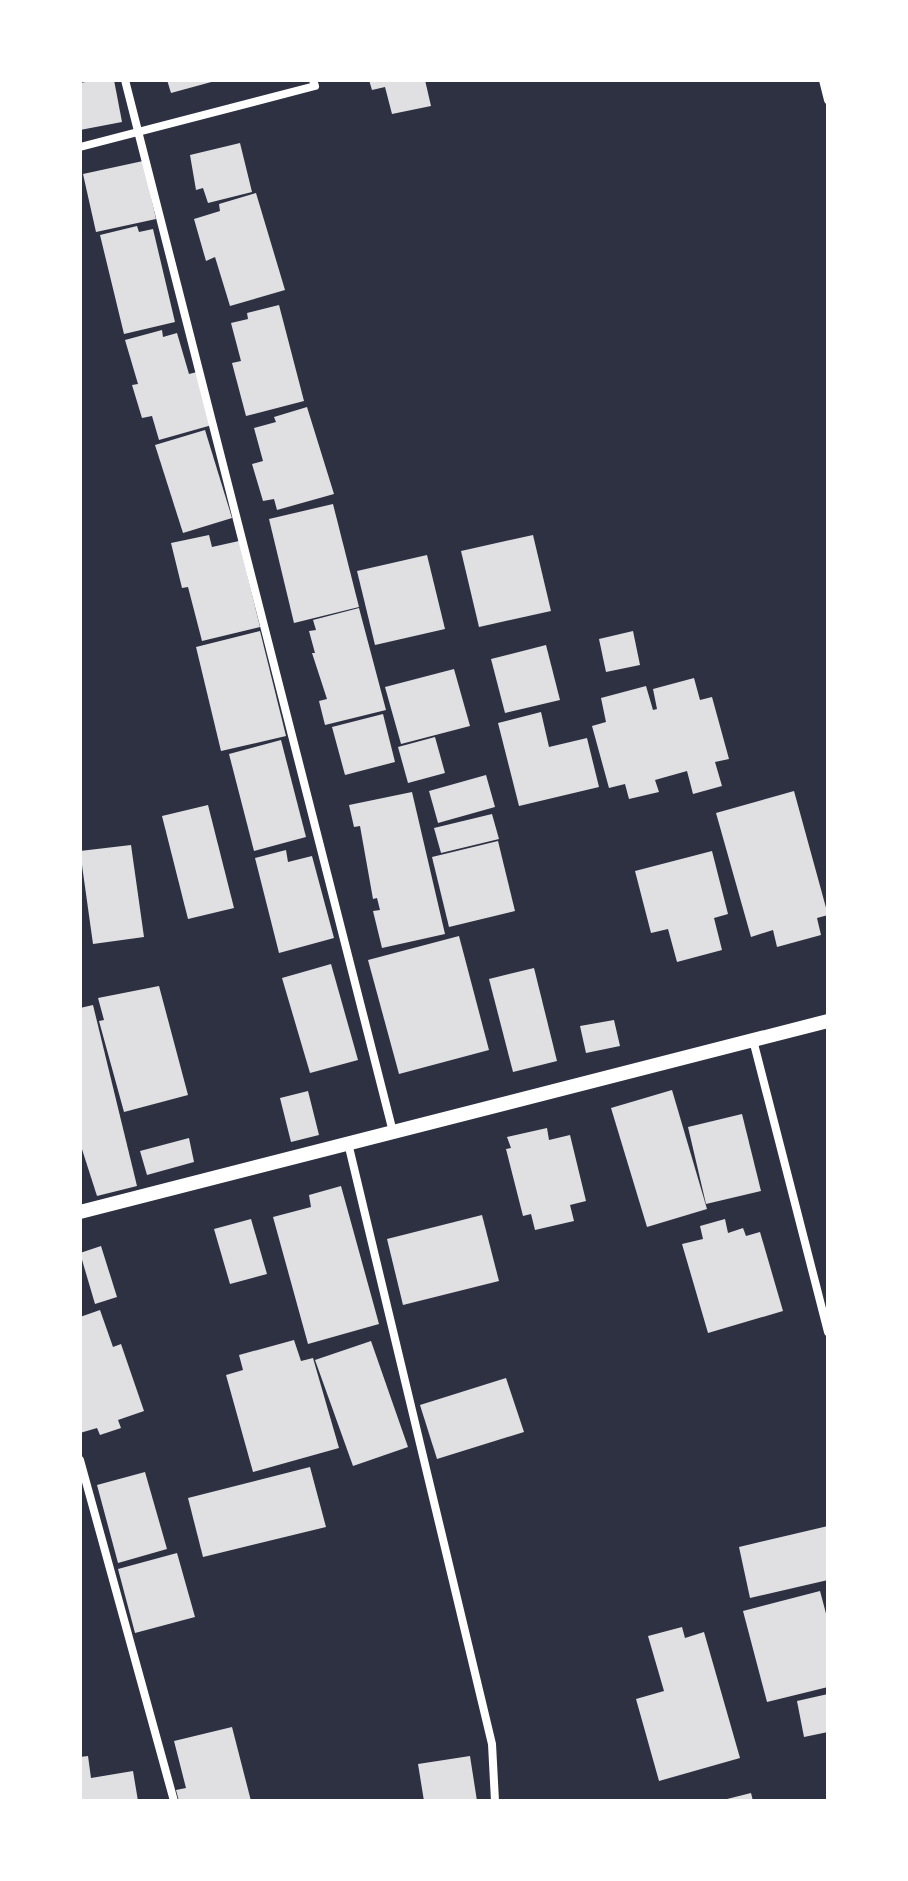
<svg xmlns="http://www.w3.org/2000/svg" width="908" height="1881" font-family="'DM Sans',sans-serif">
  <rect width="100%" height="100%" fill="#2d3142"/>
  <g fill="#e0e0e3">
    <path d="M97,80h17l8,42 -42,8v-47z"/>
    <path d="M167,80h48v1l-44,12z"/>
    <path d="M369,80h56l6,26 -39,8 -7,-27 -13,3z"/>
    <path d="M240,143l12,49 -44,11 -5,-15 -7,2 -6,-35z"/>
    <path d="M143,161l13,58 -60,13 -13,-58z"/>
    <path d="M256,193l29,97 -55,16 -15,-49 -9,4 -12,-42 26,-8 -1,-7z"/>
    <path d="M137,226l2,6 14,-3 22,93 -51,12 -24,-99z"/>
    <path d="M279,305l25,96 -58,15 -14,-53 9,-2 -10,-38 17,-4 -1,-6z"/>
    <path d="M162,330l1,7 14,-4 12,41 8,-2 15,53 -53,15 -7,-24 -10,2 -10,-33 6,-1 -13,-44z"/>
    <path d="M307,407l27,87 -57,16 -3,-11 -11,2 -11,-37 11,-3 -9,-33 22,-6 -2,-5z"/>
    <path d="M205,430l27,88 -49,15 -28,-88z"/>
    <path d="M333,504l26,103 -65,16 -25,-104z"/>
    <path d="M209,535l3,12 27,-6 21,86 -58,14 -14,-54 -6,1 -11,-45z"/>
    <path d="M533,535l18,76 -72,16 -18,-76z"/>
    <path d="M427,555l18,74 -70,16 -18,-74z"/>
    <path d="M359,608l27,102 -61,15 -6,-24 8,-2 -15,-46h3l-6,-22 7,-1 -3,-10z"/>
    <path d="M260,631l26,105 -65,15 -25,-104z"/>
    <path d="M633,631l7,34 -34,7 -7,-33z"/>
    <path d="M546,645l14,55 -55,13 -14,-54z"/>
    <path d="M454,669l16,57 -69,18 -16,-57z"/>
    <path d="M694,678l6,22 12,-3 17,62 -14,3 7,24 -29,8 -6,-23 -32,9 4,12 -30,7 -4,-15 -16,4 -17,-62 14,-4 -5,-24 45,-12 7,24 4,-1 -4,-20z"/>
    <path d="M541,712l8,35 38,-9 12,49 -80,19 -21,-83z"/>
    <path d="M383,714l12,48 -50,13 -13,-48z"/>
    <path d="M435,737l10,36 -37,10 -10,-36z"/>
    <path d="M281,740l25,97 -52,14 -25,-97z"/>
    <path d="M486,775l9,32 -57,16 -9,-32z"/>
    <path d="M794,791l34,124 -11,3 4,17 -44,12 -4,-17 -22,7 -35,-124z"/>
    <path d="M412,792l33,142 -63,14 -9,-37 7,-1 -3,-12 -4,1 -13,-73 -6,1 -5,-22z"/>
    <path d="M208,805l26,103 -46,11 -26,-103z"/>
    <path d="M492,814l7,25 -58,14 -7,-25z"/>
    <path d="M498,841l17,70 -66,16 -17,-70z"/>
    <path d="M131,845l13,92 -51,7 -13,-93z"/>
    <path d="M286,850l2,12 24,-6 22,82 -55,15 -24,-95z"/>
    <path d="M712,851l16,63 -14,4 8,32 -45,12 -9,-33 -17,4 -16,-62z"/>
    <path d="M459,936l30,114 -90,24 -31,-114z"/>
    <path d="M331,964l27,96 -48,13 -28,-95z"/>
    <path d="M534,968l23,93 -44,11 -24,-93z"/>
    <path d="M159,986l29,109 -64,17 -25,-91 5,-1 -6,-22z"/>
    <path d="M93,1005l44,181 -40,10 -17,-53v-135z"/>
    <path d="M614,1020l6,26 -34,7 -6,-27z"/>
    <path d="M672,1090l35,119 -60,18 -36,-119z"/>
    <path d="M308,1091l11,44 -28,7 -11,-44z"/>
    <path d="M742,1114l19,77 -55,13 -18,-77z"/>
    <path d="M547,1128l2,12 21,-5 16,66 -16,4 4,16 -39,9 -4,-16 -8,2 -17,-67 5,-1 -4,-11z"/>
    <path d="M189,1138l5,24 -47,13 -7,-24z"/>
    <path d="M341,1186l38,138 -71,20 -35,-127 38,-10 -2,-12z"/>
    <path d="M482,1215l17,66 -96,24 -16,-66z"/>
    <path d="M251,1219l16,55 -37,10 -16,-55z"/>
    <path d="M725,1219l3,14 15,-5 3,8 14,-4 23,79 -75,22 -26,-89 21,-5 -3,-13z"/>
    <path d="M101,1246l16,51 -22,7 -15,-51z"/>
    <path d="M100,1310l13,37 8,-3 23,67 -26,9 3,8 -21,7 -3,-7 -17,5v-116z"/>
    <path d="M294,1340l7,21 12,-3 26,90 -86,24 -27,-97 17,-5 -4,-15z"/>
    <path d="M371,1341l37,106 -55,19 -38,-106z"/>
    <path d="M506,1378l18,54 -87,27 -17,-54z"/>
    <path d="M310,1467l16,60 -123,30 -15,-59z"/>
    <path d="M145,1472l22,77 -49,14 -21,-78z"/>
    <path d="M828,1526v54l-78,18 -11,-51z"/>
    <path d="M177,1553l18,64 -60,16 -17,-64z"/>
    <path d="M820,1591l8,30v66l-61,15 -24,-91z"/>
    <path d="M682,1627l3,11 19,-6 36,126 -81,23 -23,-82 28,-8 -16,-55z"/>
    <path d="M828,1694v38l-24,5 -7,-36z"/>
    <path d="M232,1727l19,74h-72l-3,-11 10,-2 -12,-47z"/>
    <path d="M88,1756l3,22 42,-7 5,30h-58v-44z"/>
    <path d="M470,1756l7,45h-53l-6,-37z"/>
    <path d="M751,1793l2,8h-30v-1z"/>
  </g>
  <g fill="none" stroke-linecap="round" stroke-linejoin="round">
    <g stroke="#fff" stroke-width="8">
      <path d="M125,80l268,1052"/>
      <path d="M823,80l5,20"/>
      <path d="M80,147l235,-61 -2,-6"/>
      <path d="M753,1040l75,292"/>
      <path d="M348,1143l144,601 3,57"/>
      <path d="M80,1460l94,341"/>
    </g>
    <path stroke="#fff" stroke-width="14" d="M80,1212l748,-191"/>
  </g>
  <rect width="908" height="1881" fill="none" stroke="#ffffff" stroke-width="164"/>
</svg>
